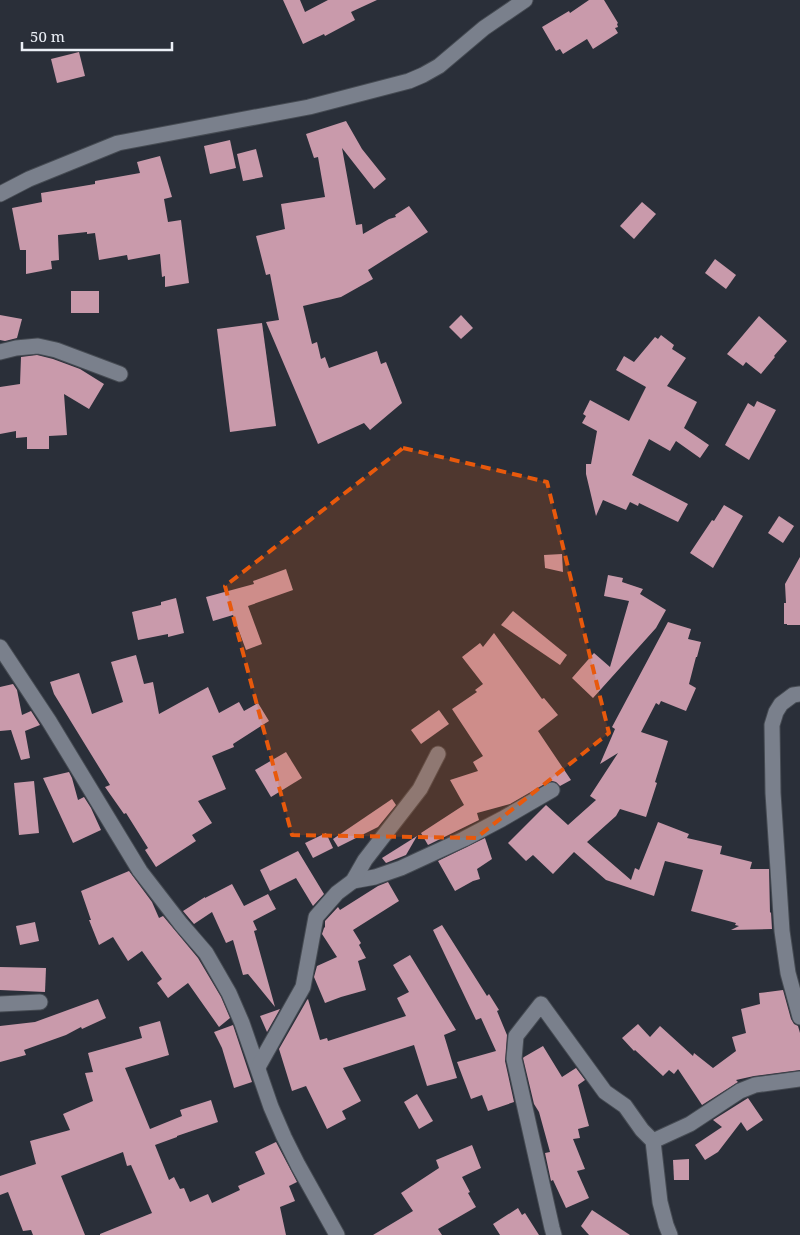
<svg xmlns="http://www.w3.org/2000/svg" width="800" height="1235" font-family="'Noto Serif',serif">
  <rect width="100%" height="100%" fill="#2a2f39"/>
  <g fill="#c99aab">
    <path d="M283,0h17l5,12 23,-12h49l-26,12 4,8 -30,16 -1,-2 -21,10z"/>
    <path d="M589,0h15l14,23 -1,1 1,3 -3,1 3,5 -25,16 -6,-10 -24,15 -3,-5 -4,2 -14,-24 27,-16 1,2z"/>
    <path d="M79,52l6,24 -28,7 -6,-24z"/>
    <path d="M346,121l16,28 24,30 -12,10 -32,-41 14,77 6,-1 1,10 26,-15 7,-2 -1,-2 14,-9 19,26 -60,38 5,9 -32,18 -38,9 9,38 5,-2 4,17 4,-2 4,11 48,-17 4,13 5,-2 16,41 -32,27 -6,-7 -46,21 -52,-122 13,-2 -9,-46 -4,1 -10,-39 29,-7 -4,-25 44,-7 -7,-40 -4,1 -8,-24z"/>
    <path d="M230,140l6,28 -26,6 -6,-28z"/>
    <path d="M256,149l7,28 -20,4 -6,-27z"/>
    <path d="M160,156l12,41 -8,2 4,23 13,-2 8,63 -24,4v-11l-3,1 -2,-23 -32,6 -1,-5 -28,5 -4,-27 -8,1v-2l-29,3 1,25 -8,1 1,8 -26,5v-24h-6l-8,-42 30,-6 -1,-9 54,-9v-3l45,-8 -3,-11z"/>
    <path d="M642,202l14,12 -22,25 -14,-13z"/>
    <path d="M715,259l21,16 -10,14 -21,-16z"/>
    <rect x="71" y="291" width="28" height="22"/>
    <path d="M0,315l22,4 -5,19 -12,3 -5,-1z"/>
    <path d="M461,315l12,13 -12,11 -12,-12z"/>
    <path d="M759,316l28,25 -13,15 1,1 -14,17 -15,-12 -3,4 -16,-12z"/>
    <path d="M262,323l14,103 -46,6 -13,-103z"/>
    <path d="M661,335l13,10 -2,4 14,9 -19,28 30,16 -13,26 25,17 -9,13 -24,-17 -6,10 -21,-12 -17,36 56,29 -10,18 -39,-19 -1,3 -8,-4 -4,8 -23,-10 -7,16 -10,-42v-10h5l6,-33 -15,-8 4,-7 -3,-2 7,-14 39,21 17,-34 -30,-17 8,-14 10,6 21,-25 3,2z"/>
    <path d="M37,355l16,4 27,10 24,15 -15,25 -25,-15 3,41 -18,1v13h-22v-12l-11,1v-7l-16,3v-47l20,-3 1,-27z"/>
    <path d="M757,401l19,9 -27,50 -24,-15 23,-42 6,4z"/>
    <path d="M724,505l19,11 -30,52 -23,-15 22,-33 2,1z"/>
    <path d="M779,516l15,10 -11,17 -15,-10z"/>
    <path d="M562,554l1,18 -18,-4 -1,-13z"/>
    <path d="M800,557v68h-13v-1h-3v-21h2l-1,-19z"/>
    <path d="M286,569l7,21 -45,16 14,38 -16,6 -13,-35 -20,6 -7,-24 48,-13 -1,-3z"/>
    <path d="M608,575l15,3 -1,4 21,7 -3,5 26,16 -10,18 -63,70 -21,-20 22,-25 16,14 19,-66 -25,-5z"/>
    <path d="M176,598l8,35 -16,4v-3l-30,6 -6,-28 29,-7v-3z"/>
    <path d="M513,611l54,44 -7,10 -59,-40z"/>
    <path d="M668,622l23,7 -3,10 13,3 -4,15h-1l-7,27 7,4 -10,23 -25,-10 -2,4 -3,-2 -15,29 27,9 -13,41 2,1 -11,34 -26,-8 -4,7 -29,26 44,38 4,-12 4,2 19,-48 31,12 -2,4 35,8 -2,8 32,8 -2,7h19l1,44 1,-1 1,17 -41,1 8,-4 -4,-1 1,-2 -45,-12 12,-41 -38,-9 -11,35 -48,-16 -32,-28 -21,22 -20,-19 -7,6 -18,-18 38,-38 22,20 28,-25 -6,-4 28,-43 -18,11 15,-35 -3,-2z"/>
    <path d="M494,633l48,66 2,-1 14,17 -20,16 33,49 -11,6 -4,-4 -4,-1 -4,1 -38,22 -33,9 2,7 -51,25 -7,-12 43,-28 -14,-25 28,-9 -5,-9 10,-6 -31,-47 25,-17 -2,-2 8,-6 -21,-27 18,-14 3,4z"/>
    <path d="M136,655l8,29 9,-2 6,32 49,-27 11,26 20,-11 5,9 14,-8 11,18 -36,23 1,3 -22,9 14,33 -28,12 14,22 -20,12 4,6 -40,26 -11,-17 3,-2 -22,-35 -2,1 -19,-27 5,-2 -56,-91 -4,-12 29,-9 13,41 31,-12 -12,-40z"/>
    <path d="M13,684l4,6 5,25 9,-4 9,14 -15,6 5,27 -9,2 -10,-30 -11,1v-44z"/>
    <path d="M439,710l10,14 -28,20 -10,-14z"/>
    <path d="M286,752l16,26 -31,19 -16,-27z"/>
    <path d="M69,772l3,6 6,22 6,-3 7,11 10,22 -28,13 -30,-65z"/>
    <path d="M34,781l5,52 -20,2 -5,-52z"/>
    <path d="M392,799l4,6 -18,22 -40,20 -5,-8z"/>
    <path d="M326,833l7,15 -20,10 -8,-15z"/>
    <path d="M417,836l-11,19 -20,8 -4,-5z"/>
    <path d="M485,838l7,21 -15,10 3,10 -7,2 -18,10 -17,-30z"/>
    <path d="M298,851l26,43 -11,12 -17,-28 -26,13 -10,-21z"/>
    <path d="M129,871l23,31 7,16 4,-2 35,42 23,39 9,21 -11,9 -31,-44 -20,15 -11,-15 5,-4 -20,-28 -14,10 -15,-24 -14,8 -10,-25h2l-10,-29z"/>
    <path d="M388,882l11,19 -46,29 8,13 -2,2 7,13 -8,3 8,29 -25,7 -16,6 -11,-26 3,-11 20,-9 -15,-23 2,-6 1,-1v-6l13,-14 2,3 38,-24z"/>
    <path d="M232,884l12,22 24,-12 8,15 -23,12 4,9 -3,1 21,76 -27,-33 -5,1 -10,-35 -7,3 -14,-31 -18,12 -11,-13 22,-14v1z"/>
    <path d="M35,922l4,19 -19,4 -4,-19z"/>
    <path d="M442,925l45,71 2,-2 10,16 -2,1 10,24 -2,26 9,41 -26,9 -6,-16 -11,4 -14,-37 39,-11 -15,-33 -5,2 -43,-90z"/>
    <path d="M410,955l46,75 -12,5 13,43 -30,8 -13,-41 -71,23 18,33 -19,10 4,8 -19,10 -21,-43 -14,5 -13,-42 28,-49 1,-1 12,41 7,-2 1,3 78,-25 -9,-18 12,-6 -16,-27z"/>
    <path d="M0,967l46,1 -1,24 -45,-2z"/>
    <path d="M783,990l8,29 3,5 4,2 2,7v37l-46,6 -18,4 2,2 -36,23 -24,-36 -4,5 -5,-4 -6,6 -28,-26 -1,1 -12,-13 16,-14 12,13 10,-11 33,30 1,-3 19,15 23,-17 -4,-14 14,-4 -5,-24 19,-5 -1,-11z"/>
    <path d="M98,999l8,19 -24,11 -1,-2 -15,8 -42,15 2,5 -26,7v-36l35,-4z"/>
    <path d="M280,1009l-13,23 -7,-16z"/>
    <path d="M160,1021l9,34 -44,13 25,61 32,-13 -2,-6 31,-10 7,22 -41,14v1l-22,8 14,35 5,-3 6,12 4,-1 6,14 18,-8 4,9 28,-13 -2,-4 27,-12 -10,-22 21,-10 21,40 -8,4 6,15 -15,6 6,28h-186v-1l52,-21 -21,-48 -4,1 -4,-14 -62,24 24,59h-52l-2,-5 -8,1 -15,-39 -8,3v-19l36,-12 -6,-23 40,-11 -7,-16 30,-13 -8,-28 8,-1 -5,-19 54,-15 -3,-11z"/>
    <path d="M233,1025l19,57 -18,6 -12,-40 -8,-16z"/>
    <path d="M543,1046l19,31 14,-9 9,12 -7,5 11,41 -11,3 2,9 -7,1 12,30 -8,2 12,27 -23,10 -13,-28 -2,1 -6,-28 5,-1 -11,-40 -5,-8 -11,-46 1,-1z"/>
    <path d="M417,1094l16,27 -14,8 -15,-27z"/>
    <path d="M748,1098l15,22 -16,11 -6,-9 -23,30 -13,8 -10,-15 27,-18 -9,-7z"/>
    <path d="M472,1145l9,23 -19,9 8,15 -2,1 8,14 -38,22 4,6h-69l40,-24 -12,-18 38,-25 -3,-8z"/>
    <path d="M689,1159v21h-15l-1,-20z"/>
    <path d="M518,1208l4,7 3,-2 14,22h-39l-7,-11z"/>
    <path d="M592,1210l38,25h-41l-8,-9z"/>
  </g>
  <g fill="none" stroke-linecap="round" stroke-linejoin="round">
    <g stroke="#464b53" stroke-width="17">
      <g id="minor">
        <path d="M0,194l29,-15 89,-36 191,-36 100,-26 14,-6 16,-9 45,-38 41,-28"/>
        <path d="M0,352l16,-4 22,-2 18,4 64,24"/>
        <path d="M0,647l49,74 91,150 41,53 25,29 23,40 13,30 29,84 13,30 14,28 39,70"/>
        <path d="M800,694l-7,1 -12,9 -5,8 -4,13 1,68 9,138 6,42 12,44"/>
        <path d="M353,881l22,-4 26,-9 63,-29 38,-20 50,-29"/>
        <path d="M0,1004l40,-2"/>
        <path d="M258,1067l45,-80 13,-70 21,-24 16,-12 12,-21 55,-71 18,-35"/>
        <path d="M653,1141l37,-17 50,-33 15,-6 45,-6"/>
        <path d="M554,1235l-2,-7 -38,-169 2,-23 25,-32 64,88 20,14 17,24 11,11 7,61 6,23 4,10"/>
      </g>
    </g>
    <use href="#minor" stroke="#7a808c" stroke-width="15"/>
  </g>
  <path fill="#e8590c" fill-opacity="0.2" stroke="#e8590c" stroke-width="4" stroke-dasharray="10 6" stroke-linejoin="round" d="M403,448l144,34 62,251 -133,105 -184,-3 -67,-249z"/>
  <path d="M22 42v8h150v-8" fill="none" stroke="#ebeff6" stroke-width="2.5"/>
  <text x="30" y="42" font-size="15" fill="#ebeff6" stroke="#2a2f39" stroke-width="4" paint-order="stroke">50 m</text>
</svg>
